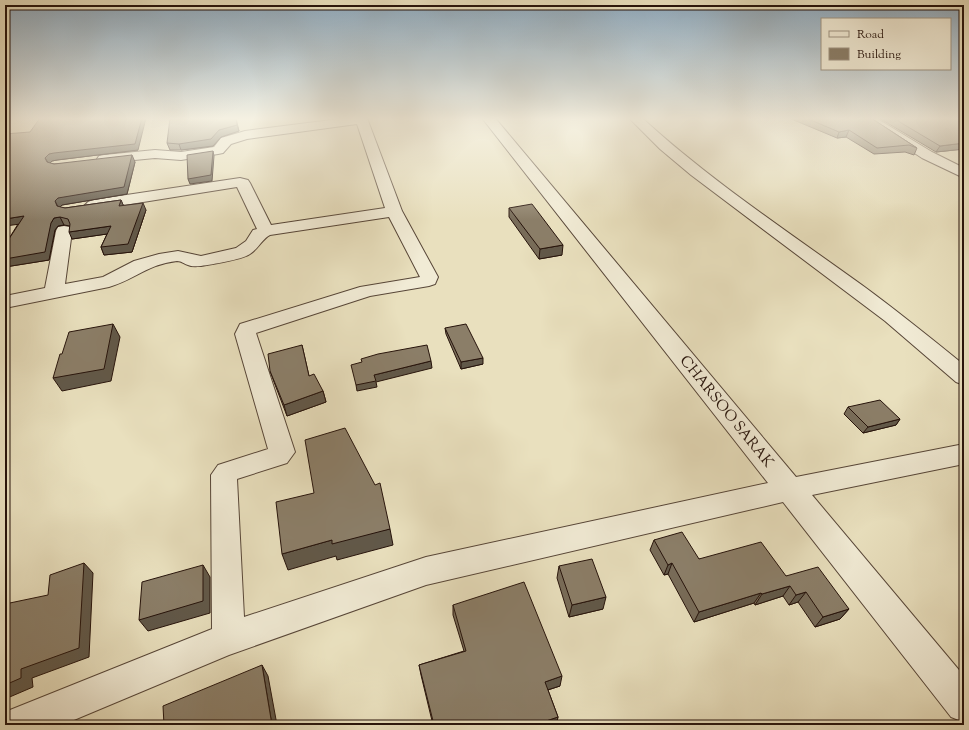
<svg xmlns="http://www.w3.org/2000/svg" width="969" height="730" font-family="'Sorts Mill Goudy',serif">
  <rect width="100%" height="100%" fill="#e9e0be"/>
  <filter id="stains"><feTurbulence type="fractalNoise" baseFrequency=".005" numOctaves="4"/><feColorMatrix values="0 0 0 0 .2 0 0 0 0 .09 0 0 0 0 .02 0 0 0 .5 -.17"/></filter>
  <radialGradient id="worn" r=".72"><stop offset=".6" stop-color="#630" stop-opacity="0"/><stop offset="1" stop-color="#630" stop-opacity=".3"/></radialGradient>
  <g fill="none" stroke-linecap="round" stroke-linejoin="round">
    <g stroke="#574638" stroke-width="2">
      <g id="minor">
        <path d="M347,118h20l35,93 36,66 -3,7 -6,2 -59,10 -114,37 39,119 -8,11 -50,16 7,138 182,-60 342,-74 -286,-365h13l301,359 168,-33v20l-152,31 152,181v46l-13,-5 -168,-215 -357,83 -197,70 -167,70h-57v-13l207,-83 -1,-154 7,-10 50,-16 -33,-115 5,-10 120,-37 60,-10 -31,-60 -119,18c-7,3 -12,14 -20,19 -9,6 -37,10 -49,12 -4,0 -9,1 -13,-1 -4,-1 -6,-4 -11,-4 -29,3 -43,19 -68,26l-104,21v-12l40,-8 11,-57 2,-4 6,-1 6,1 2,4 -7,53 38,-7 31,-16 25,-7 19,-3 23,5 35,-8 10,-7 7,-11 4,-1 -20,-42 -144,23 -5,-2 -3,-3 3,-3 5,-2 147,-22 8,2 2,3 21,42 114,-17 -28,-84 -110,15 -16,5 -8,9 -5,1 -37,6 -26,-2 -51,5 -5,-1 -2,-3 2,-3 5,-1 51,-5 26,2 33,-5 7,-9 24,-7z"/>
        <path d="M629,118h13c70,64 148,115 224,170 34,25 66,51 98,77v20l-8,-3 -71,-61 -194,-146 -31,-26z"/>
        <path d="M861,118h15l56,34 32,16v10l-42,-20z"/>
      </g>
    </g>
    <use href="#minor" fill="#f1ebd5" fill-rule="evenodd"/>
  </g>
  <g fill="#786c59" stroke="#26130b">
    <path d="M236,118l3,13 -18,6 -8,9 -32,4h-11l-3,-7z"/>
    <path d="M789,118h82l46,30 -3,7 -9,-3 -31,2 -28,-17 -9,1z"/>
    <path d="M879,118h85v31l-28,3z"/>
    <path d="M5,134l133,16 -81,10 -5,1 -2,2 4,1 81,-2 -8,32 -65,11 -2,2 5,1 56,-8 2,5 23,5 -14,42 -28,3 -3,-8 6,-13 -35,5 -2,-13 -6,-1 -6,1 -3,4 -6,30 -44,7v-22l13,-21z"/>
    <path d="M509,208l53,47 -23,4 -30,-42z"/>
    <path d="M445,328l38,36 -22,5 -15,-35z"/>
    <path d="M302,345l7,31 14,15 3,11 -39,14 -13,-34 -4,-11z"/>
    <path d="M848,407l52,12 -4,6 -33,8 -19,-19z"/>
    <path d="M654,540l45,19 87,17 63,33 -9,10 -25,8 -17,-25 -9,3 -6,-9 -28,9 -1,-2 -60,19 -26,-48 -4,1 -14,-25z"/>
    <path d="M559,566l44,43 -34,8 -12,-39z"/>
    <path d="M453,605l107,81 -12,4 10,27 -2,8h-123l-12,-50 -2,-10 45,-14 -11,-36z"/>
  </g>
  <g fill="#615849" stroke="#26130b">
    <path d="M142,118h4l-8,32 -81,10 -5,1 -3,3 -4,-6 4,-4z"/>
    <path d="M237,125l2,6 -18,6 -8,9 -32,4 -2,-6 40,-14z"/>
    <path d="M849,130l-3,7 -9,1 2,-6z"/>
    <path d="M964,143v6l-28,3 4,-6z"/>
    <path d="M213,151l1,5 -2,25 -22,3 -2,-5z"/>
    <path d="M132,155l3,7 -8,32 -65,11 -3,3 2,5 -6,-12 3,-3z"/>
    <path d="M121,200l3,7 -5,-1z"/>
    <path d="M143,203l3,7 -14,42 -28,3 -3,-8z"/>
    <path d="M24,216l4,7 -23,3v-7z"/>
    <path d="M60,217l4,8 -6,1 -3,4 -6,30 -44,7v-8l46,-36 3,-5z"/>
    <path d="M111,226l3,7 -42,6 -3,-7z"/>
    <path d="M563,245l-1,10 -23,4 1,-10z"/>
    <path d="M113,324l7,13 -9,44 -49,10 -9,-13z"/>
    <path d="M483,358v6l-22,5v-7z"/>
    <path d="M431,361l1,7 -56,14 1,5 -20,4 -1,-6 18,-10z"/>
    <path d="M323,391l3,11 -39,14 -3,-11z"/>
    <path d="M900,419l-4,6 -33,8 5,-6z"/>
    <path d="M390,529l3,16 -56,15 -1,-4 -48,14 -6,-16 50,-14z"/>
    <path d="M84,563l9,10 -4,84 -57,21 1,9 -28,12v-14l16,-16z"/>
    <path d="M672,563l-4,11 -4,1 4,-10z"/>
    <path d="M203,565l7,12v36l-62,18 -9,-11z"/>
    <path d="M790,586l-7,10 -28,9 7,-11z"/>
    <path d="M806,592l-8,10 -9,3 7,-10z"/>
    <path d="M761,593l-7,10 -60,19 5,-10z"/>
    <path d="M606,597l-3,12 -34,8 3,-12z"/>
    <path d="M849,609l-9,10 -25,8 8,-10z"/>
    <path d="M262,665l6,11 9,49h-5z"/>
    <path d="M562,676l-2,10 -16,5 1,-9z"/>
    <path d="M558,717l-2,8h-22z"/>
  </g>
  <g fill="#8b7e68" stroke="#26130b">
    <path d="M40,118h102l-7,26 -81,9 -5,1 -4,4 2,4 7,2 78,-9 -8,32 -66,11 -3,3 2,5 8,2 56,-8 -2,6 24,-3 -15,41 -27,3 10,-21 -42,6 1,-8 -2,-5 -8,-2 -6,1 -3,5 -6,29 -40,7v-14l19,-29 -19,3v-85l25,-2z"/>
    <path d="M170,118h66l1,7 -18,5 -8,9 -32,5 -12,-1z"/>
    <path d="M806,118h65l46,30 -8,-3 -32,3 -28,-18 -10,2z"/>
    <path d="M893,118h71v25l-24,3z"/>
    <path d="M213,151l-2,24 -23,4 -1,-24z"/>
    <path d="M532,204l31,41 -23,4 -31,-41z"/>
    <path d="M113,324l-9,45 -51,9 7,-24h2l7,-22z"/>
    <path d="M466,324l17,34 -22,4 -16,-34z"/>
    <path d="M302,345l7,31 5,-2 9,17 -39,14 -14,-34 -2,-17z"/>
    <path d="M427,345l4,16 -57,14 2,6 -20,4 -5,-20 11,-3 -1,-3 17,-5z"/>
    <path d="M880,400l20,19 -32,8 -20,-20z"/>
    <path d="M345,428l30,57 5,-2 10,46 -58,15v-4l-50,14 -6,-52 38,-9 -9,-53z"/>
    <path d="M682,532l17,27 62,-17 25,34 32,-9 31,42 -26,8 -17,-25 -10,3 -6,-9 -28,8 -1,-1 -62,19 -27,-49 -4,2 -14,-25z"/>
    <path d="M592,559l14,38 -34,8 -13,-39z"/>
    <path d="M84,563l-5,85 -58,21v9l-16,7v-81l43,-9 2,-20z"/>
    <path d="M203,565v36l-64,19 3,-38z"/>
    <path d="M524,582l38,94 -17,6 13,35 -24,8h-100l-15,-60 47,-14 -13,-46z"/>
    <path d="M262,665l10,60h-108l-1,-19z"/>
  </g>
  <linearGradient id="sky" x2="0" y2="1"><stop stop-color="#8eaabf"/><stop offset="0.54" stop-color="#f5f1e2"/><stop offset="1" stop-color="#f5f1e2" stop-opacity="0"/></linearGradient>
  <rect width="969" height="220" fill="url(#sky)"/>
  <g text-anchor="middle" dominant-baseline="central" stroke-width="4" stroke-linejoin="round" paint-order="stroke">
    <g font-size="15" fill="#26130b" stroke="#f1ebd5">
      <text transform="translate(726 412) rotate(51)">CHARSOO SARAK</text>
    </g>
  </g>
  <rect width="969" height="730" fill="none" stroke="#e9e0be" stroke-width="20"/>
  <rect x="6" y="6" width="957" height="718" fill="none" stroke="#26130b" stroke-width="2"/>
  <rect x="10" y="10" width="949" height="710" fill="none" stroke="#26130b"/>
  <rect x="821" y="18" width="130" height="52" fill="#f1ebd5" stroke="#a09584"/>
  <rect x="829" y="31" width="20" height="6" fill="#f1ebd5" stroke="#a09584"/>
  <text x="857" y="38" font-size="12" fill="#26130b">Road</text>
  <rect x="829" y="48" width="20" height="12" fill="#8b7e68" stroke="#a09584"/>
  <text x="857" y="58" font-size="12" fill="#26130b">Building</text>
  <rect width="100%" height="100%" filter="url(#stains)"/>
  <rect width="100%" height="100%" fill="url(#worn)"/>
</svg>
